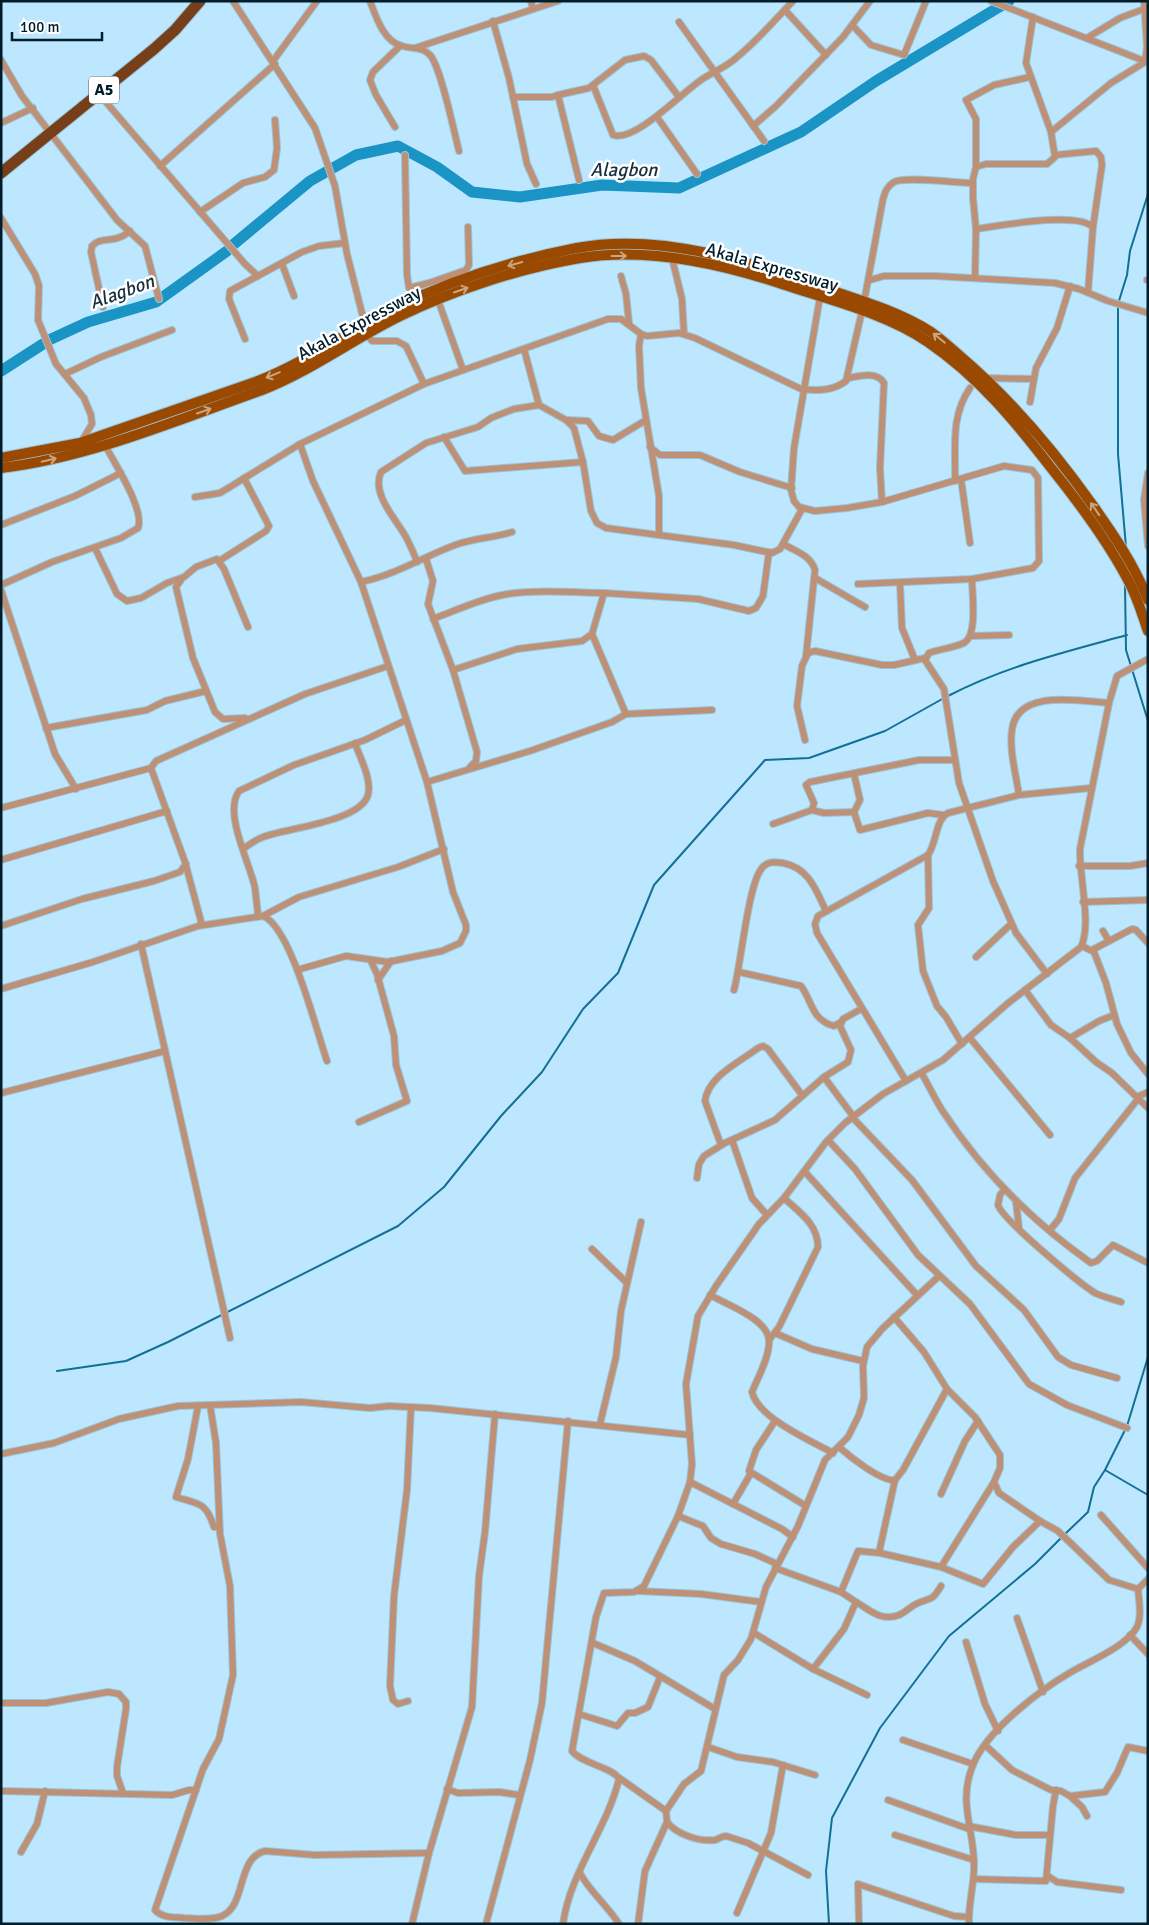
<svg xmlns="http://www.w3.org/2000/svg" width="1149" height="1925" font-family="Signika,sans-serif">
  <rect width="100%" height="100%" fill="#bce7fe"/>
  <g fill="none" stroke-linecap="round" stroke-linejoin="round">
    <g stroke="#127096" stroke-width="2">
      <path d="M1126,547l-8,-93v-150l9,-29 3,-24 18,-57"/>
      <path d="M1125,585l1,65 22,71"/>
      <path d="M948,696c58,-30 117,-44 179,-61"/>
      <path d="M57,1371l69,-10 42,-19 230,-116 46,-39 57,-71 41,-44 41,-63 35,-36 36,-88 111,-125 44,-2 76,-27 59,-33"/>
      <path d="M1127,1426l21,-69"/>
      <path d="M1105,1470l43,25"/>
      <path d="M1065,1534l23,-22 6,-25 11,-17 20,-40"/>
      <path d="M829,1924l-3,-53 6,-53 48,-90 69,-92 86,-72 26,-26"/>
    </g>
    <g stroke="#1a94c4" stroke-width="11">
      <path d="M234,244l76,-63 46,-26 42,-9 39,21 35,25 48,5 82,-12 77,3 122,-56 75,-51 133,-80"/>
      <path d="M49,340l39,-18 68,-20 71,-51"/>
      <path d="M1,371l42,-27"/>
    </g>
    <g stroke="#9ac3d8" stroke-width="8">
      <g id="street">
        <path d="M233,1l82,127 20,58 12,68 18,71"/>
        <path d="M370,1c6,16 14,41 32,45 10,3 21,1 28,9 11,12 24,77 29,96"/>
        <path d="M531,1l2,8"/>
        <path d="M991,1l156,61"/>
        <path d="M785,10l41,45"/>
        <path d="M493,21l16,57 18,86 9,20"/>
        <path d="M679,22l85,119"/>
        <path d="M853,26l18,19 33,10 22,-54"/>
        <path d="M1087,38l33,-20 24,-9"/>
        <path d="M415,48l143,-47"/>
        <path d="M1,60l21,36 95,124 28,26 14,53"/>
        <path d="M273,61l44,-60"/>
        <path d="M593,85l20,50c22,8 71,-45 91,-57 11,-7 22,-11 32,-20 21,-17 38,-37 57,-57"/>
        <path d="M99,94l146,170 13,12"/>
        <path d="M558,95l31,-7 36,-28 19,-4 7,4 28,37"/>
        <path d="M513,97h39l6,-2 21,85"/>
        <path d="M657,117l40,57"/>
        <path d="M1,123l32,-15"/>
        <path d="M753,126l23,-20 67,-69 27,-36"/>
        <path d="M395,127l-19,-32 -6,-15 3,-8 27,-26"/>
        <path d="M1051,132l60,-49 34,-21 2,-15 -3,-46"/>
        <path d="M405,155l2,120 2,13 20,-5 37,-13 3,-5 -1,-38"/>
        <path d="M1055,155l41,-4 5,6 1,8 -9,62 -5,65"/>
        <path d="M160,166l115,-102"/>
        <path d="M976,167l10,-3h61l8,-7 -4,-25 -25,-69 7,-46"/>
        <path d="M200,212l43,-29 22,-6 9,-7 3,-22 -2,-28"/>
        <path d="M1,218l34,56 4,12 -1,34 18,44 28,34 7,17 1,9 -11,18"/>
        <path d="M976,229c23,-3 100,-18 117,-2"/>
        <path d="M672,258l10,41 2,35"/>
        <path d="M282,264l12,32"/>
        <path d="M621,276l5,18 3,29"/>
        <path d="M975,278l1,-49 -3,-31v-19l3,-12v-48l-10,-19 28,-15 36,-8"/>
        <path d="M870,280l14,-4h51l120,7 24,6 29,12 40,12"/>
        <path d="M1147,280h1"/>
        <path d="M820,297l-26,151 -3,42 3,11 5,6 16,4 32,-3 35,-6 122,-36 28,4 6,8 1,83 -6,7 -61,11 -114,5"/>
        <path d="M438,300l25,70"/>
        <path d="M864,302l19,-103c2,-7 4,-13 11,-17 11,-6 63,1 79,1"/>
        <path d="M103,307l-12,-55 1,-6c10,-11 22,-1 38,-15"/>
        <path d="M641,334l-2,12 2,42 18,108v39"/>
        <path d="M367,335l5,6h25l9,5 18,38"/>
        <path d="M245,339l-16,-40 1,-8 72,-39 17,-6 26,-3"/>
        <path d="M524,349l15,56"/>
        <path d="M65,374l36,-17 71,-27"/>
        <path d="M848,378c11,-2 29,-7 36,5l-4,85 2,34"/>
        <path d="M986,378l48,1"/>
        <path d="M1030,402l6,-34 21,-40 13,-42"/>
        <path d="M566,420l22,1 11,15 14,4 33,-20"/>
        <path d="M444,437l21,34 118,-9"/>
        <path d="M650,447l10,8h40l40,17 52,16"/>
        <path d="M1148,473l-4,27 4,46"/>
        <path d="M961,479l9,64"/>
        <path d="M955,481c1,-34 -5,-64 15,-93"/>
        <path d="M195,497l25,-4 80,-49 124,-60 184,-65h13l20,15 6,2 32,-3 16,5 106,51c16,2 32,2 45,-8l16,-70"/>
        <path d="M1,525l74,-29 46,-23"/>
        <path d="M783,544c13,7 28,12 32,26l-9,86"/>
        <path d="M95,548l22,46 10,7 14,-3 26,-15 17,-6 12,-10 21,-8 7,10 24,58"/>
        <path d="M426,559l7,22 -5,23 25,66 24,82 -1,9 -6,6"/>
        <path d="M219,561l47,-30 3,-5 -25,-48"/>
        <path d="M417,562c-3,-9 -7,-17 -11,-25 -10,-18 -35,-43 -25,-65l45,-29 52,-16 13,-9 23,-9 25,-4 27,15 8,8 9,34 8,49 6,12 9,5 128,17 38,8 8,-4 22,-40"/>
        <path d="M815,578l50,29"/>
        <path d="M972,579c0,15 6,56 -8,64 -11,5 -24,6 -35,10l-4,7 19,29 15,94 34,98 23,52 31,41"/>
        <path d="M181,580l-5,7 17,71 22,54 8,7 22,-1"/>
        <path d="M361,582c34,-7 62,-25 94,-37 19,-7 38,-7 57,-13"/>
        <path d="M900,583l2,45 13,32"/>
        <path d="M1,585l51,-23 69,-24 17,-10c7,-19 -24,-65 -33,-83"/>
        <path d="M1,590l54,164 21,35"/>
        <path d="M604,593l94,6 51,12 7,-3 7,-12 6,-44"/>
        <path d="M433,619c26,-10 54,-23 82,-26 29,-4 59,0 89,0l-12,41 -10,7 -65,8 -64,21"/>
        <path d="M592,634l34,80"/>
        <path d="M971,636l38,-1"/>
        <path d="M46,728l101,-18 18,-9 41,-10"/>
        <path d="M805,740l-8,-34 5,-40 6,-13 7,-2 67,14h12l31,-7"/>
        <path d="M151,768l34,94 17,63"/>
        <path d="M854,774l6,26 -6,12"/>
        <path d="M427,782l103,-31 82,-29 14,-8 86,-4"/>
        <path d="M1019,795c-3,-21 -10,-45 -7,-65 5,-42 68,-29 97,-27"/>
        <path d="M1,808l150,-40 5,-7 149,-67 83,-28"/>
        <path d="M812,810l12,3 30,-1 6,18 68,-17 15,2"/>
        <path d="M773,824l39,-14 2,-7 -8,-18 4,-3 109,-22h35"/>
        <path d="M243,849c7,-5 12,-9 20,-12 23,-9 97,-15 105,-42 4,-16 -8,-37 -13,-52"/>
        <path d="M928,855l1,53 -11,17 5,46 14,35 9,11 16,27"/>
        <path d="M1,860l166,-49"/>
        <path d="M1079,866h51l18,-3"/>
        <path d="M1083,902l65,-2"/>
        <path d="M258,915c-1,-9 -2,-18 -3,-27 -5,-25 -32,-75 -16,-97l55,-26 71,-25 41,-20"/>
        <path d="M263,916l36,-19 99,-30 46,-18"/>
        <path d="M1,926l81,-27 72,-18 26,-9 6,-8"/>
        <path d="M1103,931l6,10"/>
        <path d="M141,944l89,394"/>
        <path d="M1082,946l12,6 12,31 11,41 14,29 17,21"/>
        <path d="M1092,950l40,-21 4,1 12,13"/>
        <path d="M976,957l35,-33"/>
        <path d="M297,970l49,-14 42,6 54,-11 18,-8 6,-12v-6l-13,-33 -26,-110 -66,-200 -48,-101 -13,-37"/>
        <path d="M739,972l62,14c11,14 10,34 33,40l7,-4"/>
        <path d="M378,980l13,-19"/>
        <path d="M1,989l92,-27 105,-36 65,-10c28,11 53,114 64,145"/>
        <path d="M734,990c7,-25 14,-106 28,-122 5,-7 13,-6 21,-5 26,5 33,27 43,48"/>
        <path d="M1025,990l26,35 19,13 26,24 16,11 36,35"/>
        <path d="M970,1038l80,97"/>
        <path d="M1070,1038l29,-17 15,-6"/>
        <path d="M922,1074c7,12 13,25 20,36 39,60 91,112 149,153l6,-2 16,-16 35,18"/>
        <path d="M824,1077l29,39"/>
        <path d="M906,1081l-89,-148 -2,-9 3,-8 110,-61c9,-12 7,-35 20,-42l71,-18 72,-7"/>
        <path d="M1,1093l164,-42"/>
        <path d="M1139,1099v-3l9,-4"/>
        <path d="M852,1117l60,63 64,86 48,44 34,47 13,8 46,13"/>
        <path d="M359,1122l48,-21 -11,-36 -2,-29 -17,-62 -6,-13"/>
        <path d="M732,1140l20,58 15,17"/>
        <path d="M828,1140l27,29 63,86 52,49 59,80 38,21 60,23"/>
        <path d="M721,1145l-16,-44c3,-25 35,-39 53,-53l5,-2 5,3 34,46"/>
        <path d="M805,1172l112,123"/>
        <path d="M697,1178l2,-14 5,-8 21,-13 50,-23 49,-43 24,-15 3,-12 -11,-24 3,-7 18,-10"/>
        <path d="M1004,1190l-4,5 -2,10c4,14 81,78 97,88 8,4 18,6 26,9"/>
        <path d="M1016,1202l3,26"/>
        <path d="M1050,1230l9,-11 16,-41 63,-79"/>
        <path d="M592,1249l35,34"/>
        <path d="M710,1295c17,10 62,25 59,49 -1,16 -11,33 -17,48 6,26 59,49 81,61"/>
        <path d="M894,1317l30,35 23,37 28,28 25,38v13l-6,14 5,11 41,28 18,10 51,49 29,9"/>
        <path d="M775,1333l37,16 51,12"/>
        <path d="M769,1340l10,-13 39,-80c0,-23 -19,-35 -34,-49"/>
        <path d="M947,1389l-44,81 -8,10 -15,68v5l61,14 42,17 30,-37 27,-26"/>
        <path d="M210,1405l6,38 4,91 10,52 3,89 -14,64 -16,30 -48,141c7,8 19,7 29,8 11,0 27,3 38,-2 25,-11 14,-58 43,-65l50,4 114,-2"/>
        <path d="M198,1406l-10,53 -12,38c23,7 30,5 38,30l5,-1"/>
        <path d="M775,1421l-19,29 -7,21 57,35"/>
        <path d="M600,1424l16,-67 5,-46 20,-89"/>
        <path d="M839,1447c11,10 43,35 56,33"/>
        <path d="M1,1454l53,-11 65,-24 59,-13 123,-4 69,6 19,-2 41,2 260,27"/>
        <path d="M690,1482l92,47 11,8"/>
        <path d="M941,1494l24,-53 13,-20"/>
        <path d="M733,1504l18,-31"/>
        <path d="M1101,1515l47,53"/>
        <path d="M678,1516l25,10 8,12 10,6 34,10 22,10"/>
        <path d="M941,1567l53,-85"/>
        <path d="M775,1568l66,24 15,10 -12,27 -31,40"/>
        <path d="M638,1591l63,3 60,8"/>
        <path d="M841,1592l17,-41 22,2"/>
        <path d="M856,1602c14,8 25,20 43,13 7,-3 11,-8 17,-11 14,-7 15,-1 25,-18"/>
        <path d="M1017,1618l26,74"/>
        <path d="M754,1633l59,36 54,26"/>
        <path d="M1130,1635l18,19"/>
        <path d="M966,1642l19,62 13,27"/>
        <path d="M593,1643l42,18 80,48"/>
        <path d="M408,1701l-10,3 -5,-4 -3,-14 4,-90 13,-106 4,-83"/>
        <path d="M1,1703h45l62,-11 11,2 7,8v7l-9,58v9l6,17"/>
        <path d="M579,1714l38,12 11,-13h7l13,-6 12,-30"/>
        <path d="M903,1740l70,24"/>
        <path d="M985,1745l27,25 39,20 10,1 9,5 35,-4 12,-19 11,-26 20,4"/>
        <path d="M708,1747l29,10 36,5 42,13"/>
        <path d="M618,1777l48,34 1,11c9,12 32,20 48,18 4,-1 6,-4 11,-4l22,7 60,32"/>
        <path d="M447,1789l11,4 41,-1 20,3"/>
        <path d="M1,1791l171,4 17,-5h7"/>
        <path d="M1071,1797l11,10 5,9"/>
        <path d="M888,1800l81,29"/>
        <path d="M666,1811l18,-27 17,-13 23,-96 14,-15 13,-21 15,-52 32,-61 27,-66 23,-23 11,-22 5,-17 -1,-32 4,-19 15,-18 57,-53"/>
        <path d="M968,1826l48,9h34"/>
        <path d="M895,1835l79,25"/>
        <path d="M21,1852l16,-28 8,-33"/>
        <path d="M580,1873c9,18 28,33 39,51"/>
        <path d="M1048,1876l9,6 64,8"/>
        <path d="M974,1879l72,2 7,-75 3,-16"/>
        <path d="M737,1913l34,-80 12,-68"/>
        <path d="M412,1924l17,-71 43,-146 7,-131 6,-44 10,-118"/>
        <path d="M486,1924l44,-164 12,-57 26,-282"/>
        <path d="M563,1924c7,-52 44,-95 56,-145 -6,-12 -37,-15 -47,-28l24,-134 8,-24 30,-1 10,-6 34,-70 12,-34 2,-18 -6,-80 12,-68 18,-30 43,-62 25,-26 42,-56 19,-19 38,-29 60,-34 64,-56 74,-57c11,-22 -2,-71 -1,-98l29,-146 8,-27 31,-17"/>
        <path d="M638,1924l7,-53 22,-49"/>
        <path d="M859,1924l-1,-40 96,32 15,1"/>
        <path d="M969,1924c-1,-19 5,-38 5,-57 1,-37 -17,-64 -1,-102 13,-34 67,-75 98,-93 19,-11 56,-26 66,-45 5,-11 2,-26 1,-38l10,-10"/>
      </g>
    </g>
    <g stroke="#9ac3d8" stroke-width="12">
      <g id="primary">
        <path d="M1,458l79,-15 178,-62c49,-19 90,-50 137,-73 56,-28 120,-48 182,-60 85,-16 177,15 256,43 33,11 68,22 98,41 10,7 20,16 29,24 52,44 95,96 134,151 21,30 41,59 54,93"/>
        <path d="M1,468c90,-11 176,-48 261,-78 49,-19 91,-51 138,-74 54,-26 120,-48 180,-58 67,-11 139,5 202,26 48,16 103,29 146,58 50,34 87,79 124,127 28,35 55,71 76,111 9,16 14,34 20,51"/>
      </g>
    </g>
    <g stroke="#9ac3d8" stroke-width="13">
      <path id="highway" d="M1,173l153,-124 21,-19 25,-29"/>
    </g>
    <use href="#street" stroke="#be9075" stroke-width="6"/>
    <use href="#primary" stroke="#9a4901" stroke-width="10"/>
    <use href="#highway" stroke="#763f1a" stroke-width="11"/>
  </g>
  <defs><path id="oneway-shaft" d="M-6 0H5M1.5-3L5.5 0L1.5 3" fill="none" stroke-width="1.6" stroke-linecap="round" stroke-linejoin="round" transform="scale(1.25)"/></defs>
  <g stroke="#cca480">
    <use href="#oneway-shaft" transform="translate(619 256)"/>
    <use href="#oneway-shaft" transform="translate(515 264) rotate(164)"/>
    <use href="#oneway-shaft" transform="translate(461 290) rotate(-19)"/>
    <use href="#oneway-shaft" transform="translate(939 338) rotate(-141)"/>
    <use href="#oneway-shaft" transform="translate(273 375) rotate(158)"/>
    <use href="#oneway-shaft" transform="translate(204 411) rotate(-19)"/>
    <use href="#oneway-shaft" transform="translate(49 460) rotate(-13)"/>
    <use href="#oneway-shaft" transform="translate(1095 509) rotate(-125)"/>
  </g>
  <g text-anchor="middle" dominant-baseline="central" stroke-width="5" stroke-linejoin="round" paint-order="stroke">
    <rect fill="#fff" stroke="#4c616b" stroke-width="1" x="89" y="76.5" width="30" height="27" rx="4"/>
    <g font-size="16" font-weight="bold" fill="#001d2b">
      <text x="104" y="90">A5</text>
    </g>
    <g font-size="18" fill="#001d2b" stroke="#fff">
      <text transform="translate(772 267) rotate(16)">Akala Expressway</text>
      <text transform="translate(359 323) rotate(-28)">Akala Expressway</text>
    </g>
    <g font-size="19" font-style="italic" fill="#18303b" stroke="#fff">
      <text x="624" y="170">Alagbon</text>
      <text transform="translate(122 292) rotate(-20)">Alagbon</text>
    </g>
  </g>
  <rect width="1149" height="1925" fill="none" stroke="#001d2b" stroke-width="5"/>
  <path d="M12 32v8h90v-8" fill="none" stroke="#001d2b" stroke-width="2.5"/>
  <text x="20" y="32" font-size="15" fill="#001d2b" stroke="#ffffff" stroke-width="4" paint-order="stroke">100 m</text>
</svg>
